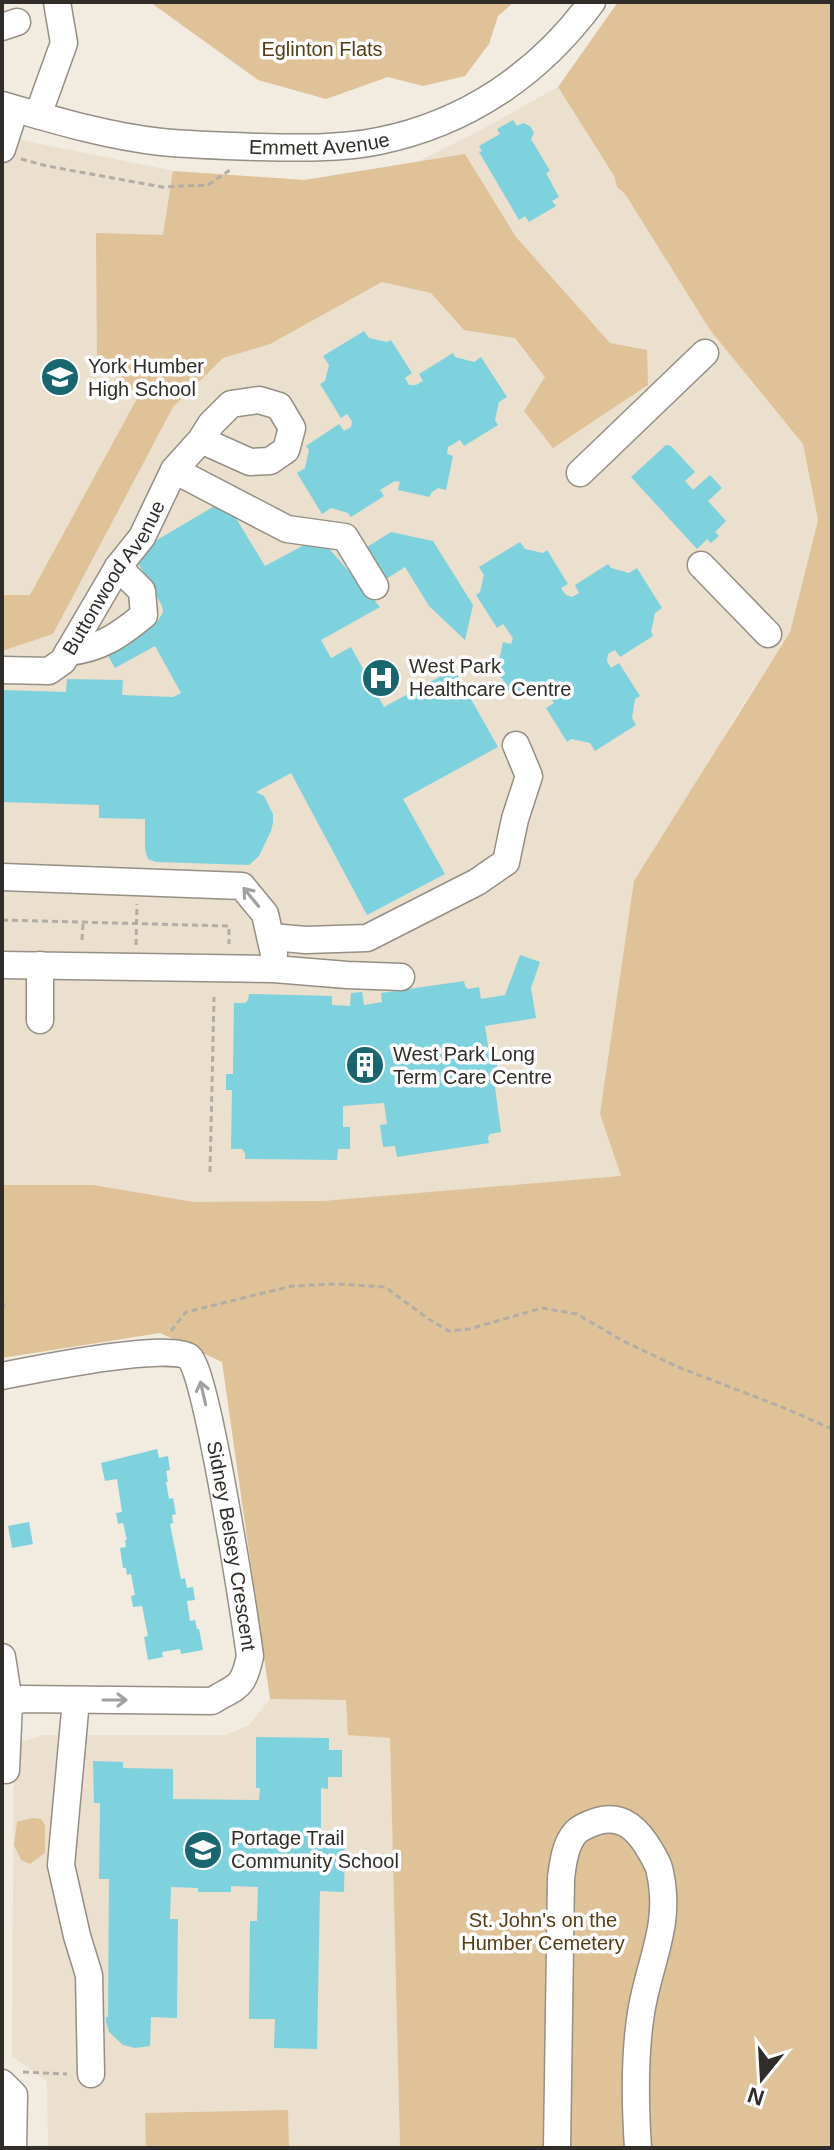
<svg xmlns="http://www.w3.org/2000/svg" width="834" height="2150" font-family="Helvetica,sans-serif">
  <rect width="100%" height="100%" fill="#f2ebe0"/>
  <g fill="#ebdfce">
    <path d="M558,87l152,243 93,114 15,76 -28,112 -60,93 -130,389 21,63 -591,49 -28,5v-1095l171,35 131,9 97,-10 80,-40z"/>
    <path d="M270,1699l76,1 44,38 10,410h-352l-1,-67 -35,-25 2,-312 30,-9h182l23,-10z"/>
  </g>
  <g fill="#dfc298">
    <path d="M150,2h364l-16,14 -9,28 -24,32 -42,10 -35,-9 -62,22 -68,-19z"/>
    <path d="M618,2h214v2146h-432l-10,-410 -42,-3 -2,-35 -76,-1 -48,-337 -62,-29 -158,25v-173h91l101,17 129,-1 298,-25 -21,-62 34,-233 156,-249 28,-112 -15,-76 -93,-114 -85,-136 -8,-7 -3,-11 -56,-89z"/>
    <path d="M465,154l51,83 94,106 37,7 1,35 -95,63 -29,-37 21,-34 -30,-39 -51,-8 -33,-37 -49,-11 -112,62 -47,14 -50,49 -120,227 -51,17v-56h28l109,-200 -42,-35 -1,-127 67,2 10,-64 131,9z"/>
    <path d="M32,1818l9,1 4,6v28l-15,11 -9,-4 -7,-15 3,-23z"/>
    <path d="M288,2110l1,38h-143l-1,-35z"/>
  </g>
  <g fill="#7ed2dd">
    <path d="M513,120l4,6 6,-3 7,3 4,7 -3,6 19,32 -4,2 13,24 -7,4 4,5 -27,16 -4,-6 -6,4 -40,-68 3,-1 -3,-5 21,-12 -3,-5z"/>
    <path d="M364,331l5,7 18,4 4,-2 21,33 -7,5 4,7h7l7,-4 -4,-7 34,-21 2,4 19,5 7,-5 26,40 -8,5 -4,18 3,5 -34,21 -4,-6 -12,7 -1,7 6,2 -7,34 -8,-2 -7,5 -1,4 -32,-7 2,-8 -5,-1 -15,9 4,6 -33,21 -3,-4 -17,-5 -9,6 -25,-41 8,-5 4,-18 -3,-4 33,-22 5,7 7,-4 1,-6 -5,-7 -6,4 -21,-34 5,-3 4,-16 -6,-9z"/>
    <path d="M666,445l5,1 24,26 -10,9 8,9 17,-15 12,13 -14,13 18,20 -11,11 4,4 -8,7 -4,-4 -10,10 -66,-72z"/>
    <path d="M225,500l40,66 54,-29 61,70 -59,33 10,18 20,-11 33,60 70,-38 44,78 -95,52 42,75 -78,41 -76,-142 -35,19 8,4 9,18v9l-2,8 -12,25 -10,9 -93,-3 -8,-3 -3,-9v-31l-46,-1v-13l-97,-3v-112l64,2 1,-13 56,1 -1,15 51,2 8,-4 -26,-47 -40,22 -10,-18 53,-29 5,-9 -1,-6 -29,-52z"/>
    <path d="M391,532l42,9 40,64 -8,35 -36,-34 -24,-39 -27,17 -19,-32z"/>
    <path d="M520,542l5,7 18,4 4,-3 21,34 -7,4 5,7 6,2 7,-4 -4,-8 33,-21 3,4 18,5 8,-5 25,40 -7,5 -4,19 2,4 -33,21 -5,-7 -7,4 -1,7 4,7 8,-5 21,33 -5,3 -3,19 4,7 -41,26 -5,-8 -19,-4 -4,3 -21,-34 8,-5 -7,-10 -8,-2 -1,7 -34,-8 1,-7 -6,-8 -3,-1 7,-32 8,2 2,-6 -10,-14 -6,4 -21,-33 4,-3 4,-17 -5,-8z"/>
    <path d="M520,955l20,7 -9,26 5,30 -51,8 5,32 6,-1 2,15 -5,1 8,59 -11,2 -2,3 1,6 -92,14 -2,-11 -12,1 -3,-22 7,-1 -3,-21 -41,3v21h7v22h-12l-1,11 -92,-1v-6l-3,-4h-11l1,-59h-6v-16h7l1,-71h11l3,-3 1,-6 83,2v9l18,1 1,-13 11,-1 2,13 18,-3 -1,-9 83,-12 1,5 3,3 11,-2 2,12 24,-4z"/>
    <path d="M157,1449l2,9 9,-2 2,14 -4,1 2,11h-2l3,17 4,-1 3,16 -4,1 1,8 -3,1 11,55 4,-1 2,10 6,-1 2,13 -8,1 3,20 5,-1 2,9h2l4,21 -22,4 -1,-5 -18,3 1,5 -15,3 -4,-23 4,-1 -6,-30 -9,1 -2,-11 4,-1 -4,-21 -4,1 -1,-7h-3l-3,-20 6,-1 -1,-7h2l-4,-17 -5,1 -2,-11 6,-1 -5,-33 -12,2 -4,-18z"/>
    <path d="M29,1522l4,22 -21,4 -4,-22z"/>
    <path d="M256,1737l73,1v12h13v27h-14v12l-7,-1v43l24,1 -1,60 -24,-1 -3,158 -43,-1 1,-29h-26l1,-98h7l1,-34 -27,-1v6h-33v-4l-27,-1 -1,32h8l-1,99 -26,-1 -1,29 -15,2 -12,-3 -14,-13 -3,-10v-5h2l1,-138h-10l1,-76h-6l-1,-42 30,1v6l50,1v30l86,1 1,-12h-4z"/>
  </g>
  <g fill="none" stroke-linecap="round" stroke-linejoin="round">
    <g stroke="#958f85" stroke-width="29">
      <g id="minor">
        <path d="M2,27l15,-5"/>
        <path id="s1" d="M2,105c52,15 105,31 159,37 32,3 65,4 97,5 40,1 82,2 121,-6 88,-18 160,-67 213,-139"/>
        <path d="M38,115l26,-72 -7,-41"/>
        <path d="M2,149l13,-40"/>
        <path d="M174,470l113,59 58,8 30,49"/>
        <path d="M580,473l125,-120"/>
        <path d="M701,565l67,69"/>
        <path d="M68,652c32,-3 52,-17 76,-37l-2,-24 -24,-24"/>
        <path id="s2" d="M2,670l47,1 14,-10 55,-94 24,-30 32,-67 27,-30 10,-16 20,-20 28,-4 20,6 13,22 -6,22 -16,11 -20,1 -49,-22"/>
        <path d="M2,877l240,9 23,28 9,40"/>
        <path d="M271,937l35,3 61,-2 110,-56 29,-20 9,-43 14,-43 -13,-31"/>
        <path d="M2,965l272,4 73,6 54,2"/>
        <path d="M40,1020v-55"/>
        <path id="s3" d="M2,1376c31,-6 165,-34 187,-19 18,13 56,263 61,299 -7,33 -12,29 -38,45l-190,-2 -20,6"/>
        <path d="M2,1657l7,45 -3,68"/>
        <path d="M76,1700l-15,165 16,71 12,39 2,99"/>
        <path d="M2,2083l12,12 -1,53"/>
        <path d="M557,2148l4,-270c2,-15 4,-34 15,-46 6,-6 14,-8 22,-11 26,-7 41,10 53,31 3,5 6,10 8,16 14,56 -10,93 -18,145 -7,44 -6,90 -3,135"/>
      </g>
    </g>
    <g stroke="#b3aea5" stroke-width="3" stroke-dasharray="6 4" stroke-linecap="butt">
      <path d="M21,159l26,7 115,21 46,-2 22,-15"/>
      <path d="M2,920l227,6v18"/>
      <path d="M82,940l1,-16"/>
      <path d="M136,945l1,-41"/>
      <path d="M210,1172l4,-175"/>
      <path d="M2,1301l2,5 -2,5"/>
      <path d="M171,1331l15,-19 106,-26 45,-2 48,3 45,33 19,11 20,-2 73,-21 35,6 46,27 55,26 104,40 50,22"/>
      <path d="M23,2072l44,2"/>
    </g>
    <use href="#minor" stroke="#fff" stroke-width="26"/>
  </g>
  <defs><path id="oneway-shaft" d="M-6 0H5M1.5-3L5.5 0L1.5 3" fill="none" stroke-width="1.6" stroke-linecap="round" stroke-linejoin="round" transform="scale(2)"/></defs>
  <g stroke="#a2a09f">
    <use href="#oneway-shaft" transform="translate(251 897) rotate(-129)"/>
    <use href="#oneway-shaft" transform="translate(203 1393) rotate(-103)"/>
    <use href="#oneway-shaft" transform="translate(115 1700)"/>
  </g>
  <defs>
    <g id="school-disc" transform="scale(2)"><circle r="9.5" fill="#19666f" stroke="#fff"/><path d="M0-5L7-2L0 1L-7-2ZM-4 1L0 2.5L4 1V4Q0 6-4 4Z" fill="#fff"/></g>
    <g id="hospital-disc" transform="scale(2)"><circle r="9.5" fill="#19666f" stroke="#fff"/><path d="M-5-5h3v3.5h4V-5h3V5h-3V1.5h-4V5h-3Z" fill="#fff"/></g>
    <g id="building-disc" transform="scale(2)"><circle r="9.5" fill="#19666f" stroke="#fff"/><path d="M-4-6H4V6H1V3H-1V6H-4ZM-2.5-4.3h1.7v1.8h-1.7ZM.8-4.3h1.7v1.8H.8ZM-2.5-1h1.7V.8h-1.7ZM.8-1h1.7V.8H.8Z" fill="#fff"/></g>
  </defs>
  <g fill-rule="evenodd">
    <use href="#school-disc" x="60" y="377"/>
    <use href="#hospital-disc" x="381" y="678"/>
    <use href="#building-disc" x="365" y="1065"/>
    <use href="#school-disc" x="203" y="1850"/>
  </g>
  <g text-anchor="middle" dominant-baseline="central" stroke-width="7" stroke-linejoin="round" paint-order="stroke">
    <g font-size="20" fill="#563c12" stroke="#fff">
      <text x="322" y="49">Eglinton Flats</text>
      <text x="543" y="1920">St. John's on the<tspan x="543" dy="23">Humber Cemetery</tspan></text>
    </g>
    <g font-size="20" fill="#302d29" stroke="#fff">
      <text stroke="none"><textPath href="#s1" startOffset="322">Emmett Avenue</textPath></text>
      <text stroke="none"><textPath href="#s2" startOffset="162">Buttonwood Avenue</textPath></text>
      <text stroke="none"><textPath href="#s3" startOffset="384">Sidney Belsey Crescent</textPath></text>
    </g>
    <g font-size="20" fill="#302d29" stroke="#fff" text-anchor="start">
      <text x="88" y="366">York Humber<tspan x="88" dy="23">High School</tspan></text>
      <text x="409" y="666">West Park<tspan x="409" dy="23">Healthcare Centre</tspan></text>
      <text x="393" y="1054">West Park Long<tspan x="393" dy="23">Term Care Centre</tspan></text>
      <text x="231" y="1838">Portage Trail<tspan x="231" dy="23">Community School</tspan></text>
    </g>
  </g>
  <rect width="834" height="2150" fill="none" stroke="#302d29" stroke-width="8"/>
  <g transform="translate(762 2078) rotate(198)" stroke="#ffffff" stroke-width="6" paint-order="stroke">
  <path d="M0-6L14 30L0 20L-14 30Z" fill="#302d29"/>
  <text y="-12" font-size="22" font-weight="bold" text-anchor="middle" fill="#302d29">N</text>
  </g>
</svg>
